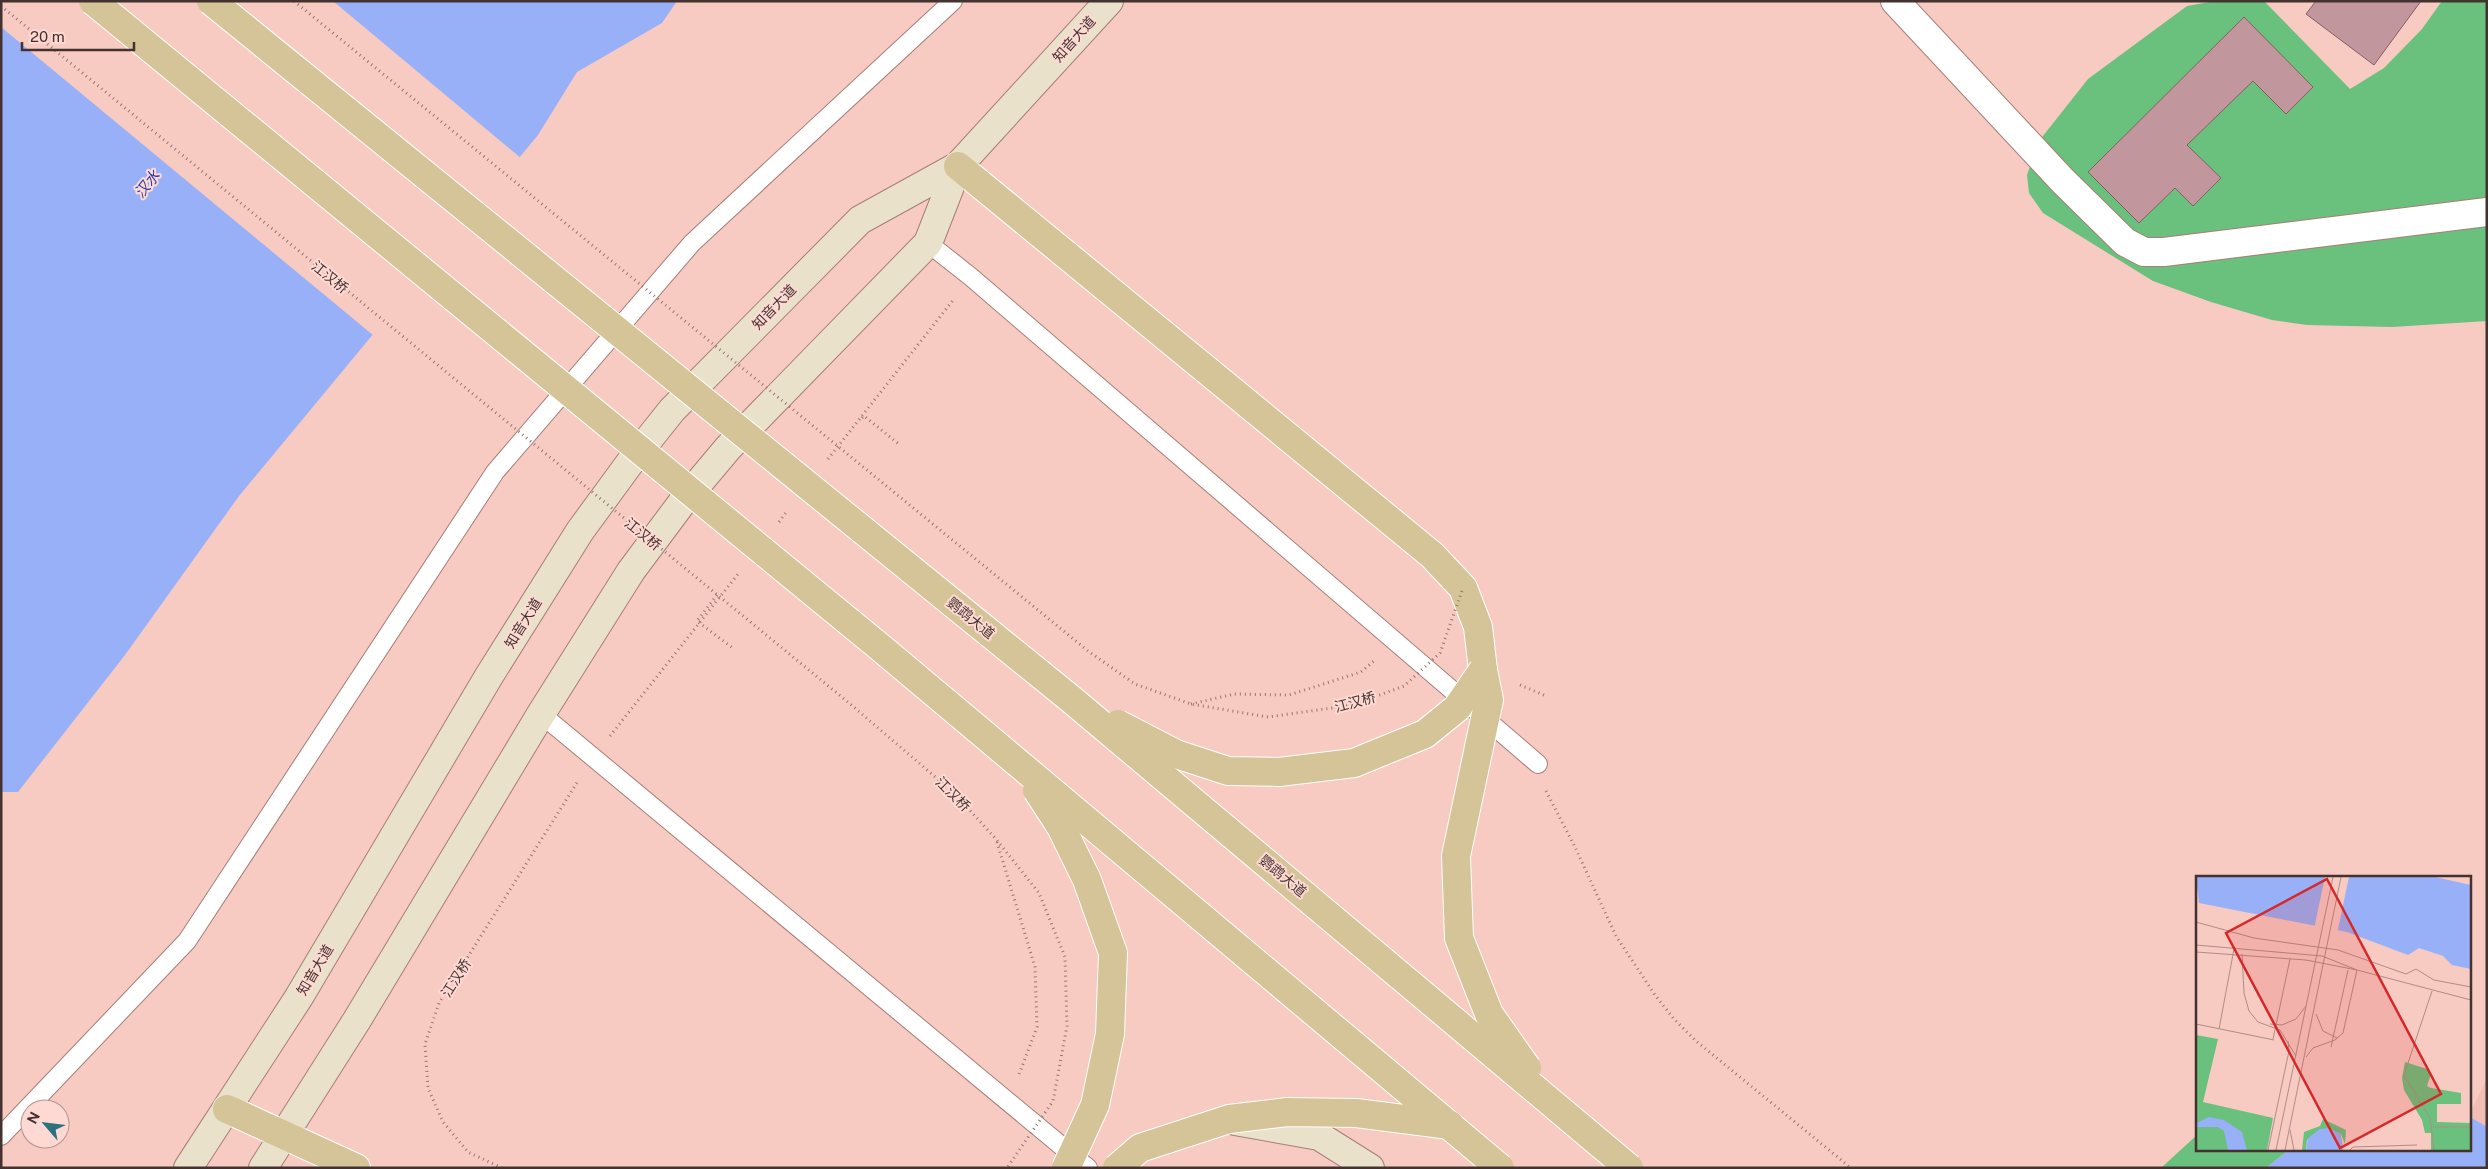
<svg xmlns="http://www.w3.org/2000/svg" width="2488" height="1169" font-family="'Public Sans','Noto Sans SC',sans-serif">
  <rect width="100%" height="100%" fill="#f7cac2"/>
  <path fill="#f1bdb4" d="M2487,1079v48l-18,-12z"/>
  <g fill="#69c17d">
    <path d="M2215,1h49l86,88 34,-21 38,-39 20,-28h45v320l-95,6 -85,-2 -35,-5 -61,-18 -58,-21 -110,-68 -14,-20 -2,-18 12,-34 49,-62 99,-73z"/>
    <path d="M2197,1135v15h92l-23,18h-105z"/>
  </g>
  <g fill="#98b0f7">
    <path d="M1,1h676l-15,22 -85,49 -39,63 -299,361 -114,159 -107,137h-17z"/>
    <path d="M2469,1116l18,11v41h-221l23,-18h180z"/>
  </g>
  <path fill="#f7cac2" d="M1,1h332l189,158 -148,177 -373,-309z"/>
  <g fill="#c1969c" stroke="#865f64">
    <path d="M2316,1h105l-47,64 -68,-51z"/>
    <path d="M2244,17l69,70 -27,27 -33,-33 -66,64 34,33 -28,28 -18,-18 -36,35 -51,-51z"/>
  </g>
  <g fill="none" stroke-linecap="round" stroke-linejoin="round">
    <g stroke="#a77e77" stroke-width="20">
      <g id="service">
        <path d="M928,243l43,34 567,487"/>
        <path d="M541,714l547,454"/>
        <path d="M1,1136l186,-195 308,-469 197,-229 261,-242"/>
      </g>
    </g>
    <g stroke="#a77e77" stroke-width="30">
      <path id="minor" d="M1895,1l167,179 63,62 19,10h20l323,-40"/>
    </g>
    <g stroke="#a77e77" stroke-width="30">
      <g id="secondary">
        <path d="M1235,1121l84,15 51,32"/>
        <path d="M188,1168l111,-171 190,-321 91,-145 49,-67 43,-54 188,-190 98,-54 151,-165"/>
        <path d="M263,1168l94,-148 184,-306 90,-143 50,-67 47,-56 200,-205 30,-77"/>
      </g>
    </g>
    <g stroke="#fff" stroke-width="30">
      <g id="primary">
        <path d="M958,166l474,389 31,33 15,39 5,43"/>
        <path d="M227,1109l129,59"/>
      </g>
    </g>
    <g stroke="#957772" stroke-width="3" stroke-dasharray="1 4" stroke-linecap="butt">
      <path d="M862,418l2,-2 36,29"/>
      <path d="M828,459l126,-160"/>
      <path d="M779,522l8,-11"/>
      <path d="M1520,685l24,10"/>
      <path d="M1191,704l43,-10 55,1 72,-23 13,-11"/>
      <path d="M610,736l128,-162"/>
      <path d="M1546,791l29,56 41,89 39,59 19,24 22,22 155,127"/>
    </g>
    <use href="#service" stroke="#fff" stroke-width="18"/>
    <use href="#minor" stroke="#fff" stroke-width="28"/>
    <use href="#secondary" stroke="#eae1cb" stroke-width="28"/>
    <use href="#primary" stroke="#d4c497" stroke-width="28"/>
    <g stroke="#fff" stroke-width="30" stroke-linecap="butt">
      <g id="primary-bridge">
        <path d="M93,1l788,647 619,520"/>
        <path d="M211,1l861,699 557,468"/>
        <path d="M1483,670l6,30 -33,156 3,82 30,76 38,54"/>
        <path d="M1118,724l58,30 52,17 51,1 75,-9 71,-29 32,-26 26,-38"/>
        <path d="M1037,790l24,37 26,53 26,73 -3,81 -15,71 -29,63"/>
        <path d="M1117,1168l23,-20 89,-29 58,-7 69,1 94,12"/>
      </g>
    </g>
    <g stroke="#957772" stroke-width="3" stroke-dasharray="1 4" stroke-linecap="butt">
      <path d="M294,1l794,650 47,33 56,20 77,13 85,-12 51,-19 36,-33 23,-65"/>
      <path d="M1,6l848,697 105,90 42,46 43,54 26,64 2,69 -14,75 -46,67"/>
      <path d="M717,595l-20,26 37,28"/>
      <path d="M997,842l38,125 2,60 -19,50"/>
      <path d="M502,1168l-34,-16 -25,-30 -15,-34 -3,-44 14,-41 139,-222"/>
    </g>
    <use href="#primary-bridge" stroke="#d4c497" stroke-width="28"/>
  </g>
  <g text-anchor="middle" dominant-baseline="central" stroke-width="4" stroke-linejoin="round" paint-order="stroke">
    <g font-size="14" fill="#43322f" stroke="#fed9d3">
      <text transform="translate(1074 39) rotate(-48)">知音大道</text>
      <text transform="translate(330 277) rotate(39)">江汉桥</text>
      <text transform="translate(774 307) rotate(-46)">知音大道</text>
      <text transform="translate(643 534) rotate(39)">江汉桥</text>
      <text transform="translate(971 618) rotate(39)">鹦鹉大道</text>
      <text transform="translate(523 623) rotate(-58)">知音大道</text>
      <text transform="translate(1355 702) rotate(-15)">江汉桥</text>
      <text transform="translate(953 794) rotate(45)">江汉桥</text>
      <text transform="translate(1283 876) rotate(40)">鹦鹉大道</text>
      <text transform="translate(315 970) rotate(-59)">知音大道</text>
      <text transform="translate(456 978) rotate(-58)">江汉桥</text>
    </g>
    <g font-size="15" font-style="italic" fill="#2a3ca1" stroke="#fed9d3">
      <text transform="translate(147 184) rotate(-51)">汉水</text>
    </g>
  </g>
  <g transform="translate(2196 876)">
    <rect width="275" height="275" fill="#f7cac2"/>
    <path d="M0,159l22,4 -15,63 70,16 -6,32h-71zM209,186l22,7 4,5 -4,12 4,2 30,5v11h-24v18l34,1v27h-40v-17h-6l-3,-13 -18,-30 -2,-12zM127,243l23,11 -1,14 -4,-10 -18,-5 -16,11 -1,10h-4l2,-18 16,-6z" fill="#69c17d"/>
    <path d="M0,1h239l36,8v84l-19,-4 -9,-9 -24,-8 -11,7 -61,-23 -148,-29zM13,241l15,3 18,12 5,18h-19l-4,-19 -6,-4h-22v-4zM124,253l9,-1 12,6 2,16h-37l2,-12z" fill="#98b0f7"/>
    <path d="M129,1h24l-12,57 -23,-5z" fill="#f7cac2"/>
    <path fill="none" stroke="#af8d87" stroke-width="1" d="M0,46l58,16 84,12 68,24 10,-5 18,11 37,7M0,69l126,11 35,14 114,30M0,76l110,8 51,10M46,78l2,39 5,18 9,11 22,8 16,26M236,115l-28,84 26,43 4,32M120,138l7,17 14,7M0,148l78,16M74,148l12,1 14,-6 10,-13M23,153l15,-80M77,163l17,-80M135,171l17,-77M110,181l7,-9 22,-8 8,-7 14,-63M237,251h38M94,254l4,20M72,274l21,-99 -1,-10M80,274l57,-273M89,274l56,-273M154,274l3,-3 64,-2"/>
    <path fill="#d62828" fill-opacity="0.15" stroke="#d62828" stroke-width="2.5" d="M131,3l114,215 -101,54 -114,-215z"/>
    <rect width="275" height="275" fill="none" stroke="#43322f" stroke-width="2.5"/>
  </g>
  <rect width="2488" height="1169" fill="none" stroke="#43322f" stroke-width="5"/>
  <g transform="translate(45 1124) rotate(298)"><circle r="24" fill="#fed9d3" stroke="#b39691"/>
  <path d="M0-4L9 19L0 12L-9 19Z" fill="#2a727d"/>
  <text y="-8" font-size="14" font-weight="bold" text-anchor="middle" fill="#43322f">N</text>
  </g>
  <path d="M22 42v8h112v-8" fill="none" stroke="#43322f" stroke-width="2.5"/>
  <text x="30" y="42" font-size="15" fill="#43322f" stroke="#fed9d3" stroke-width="4" paint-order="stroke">20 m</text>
</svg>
